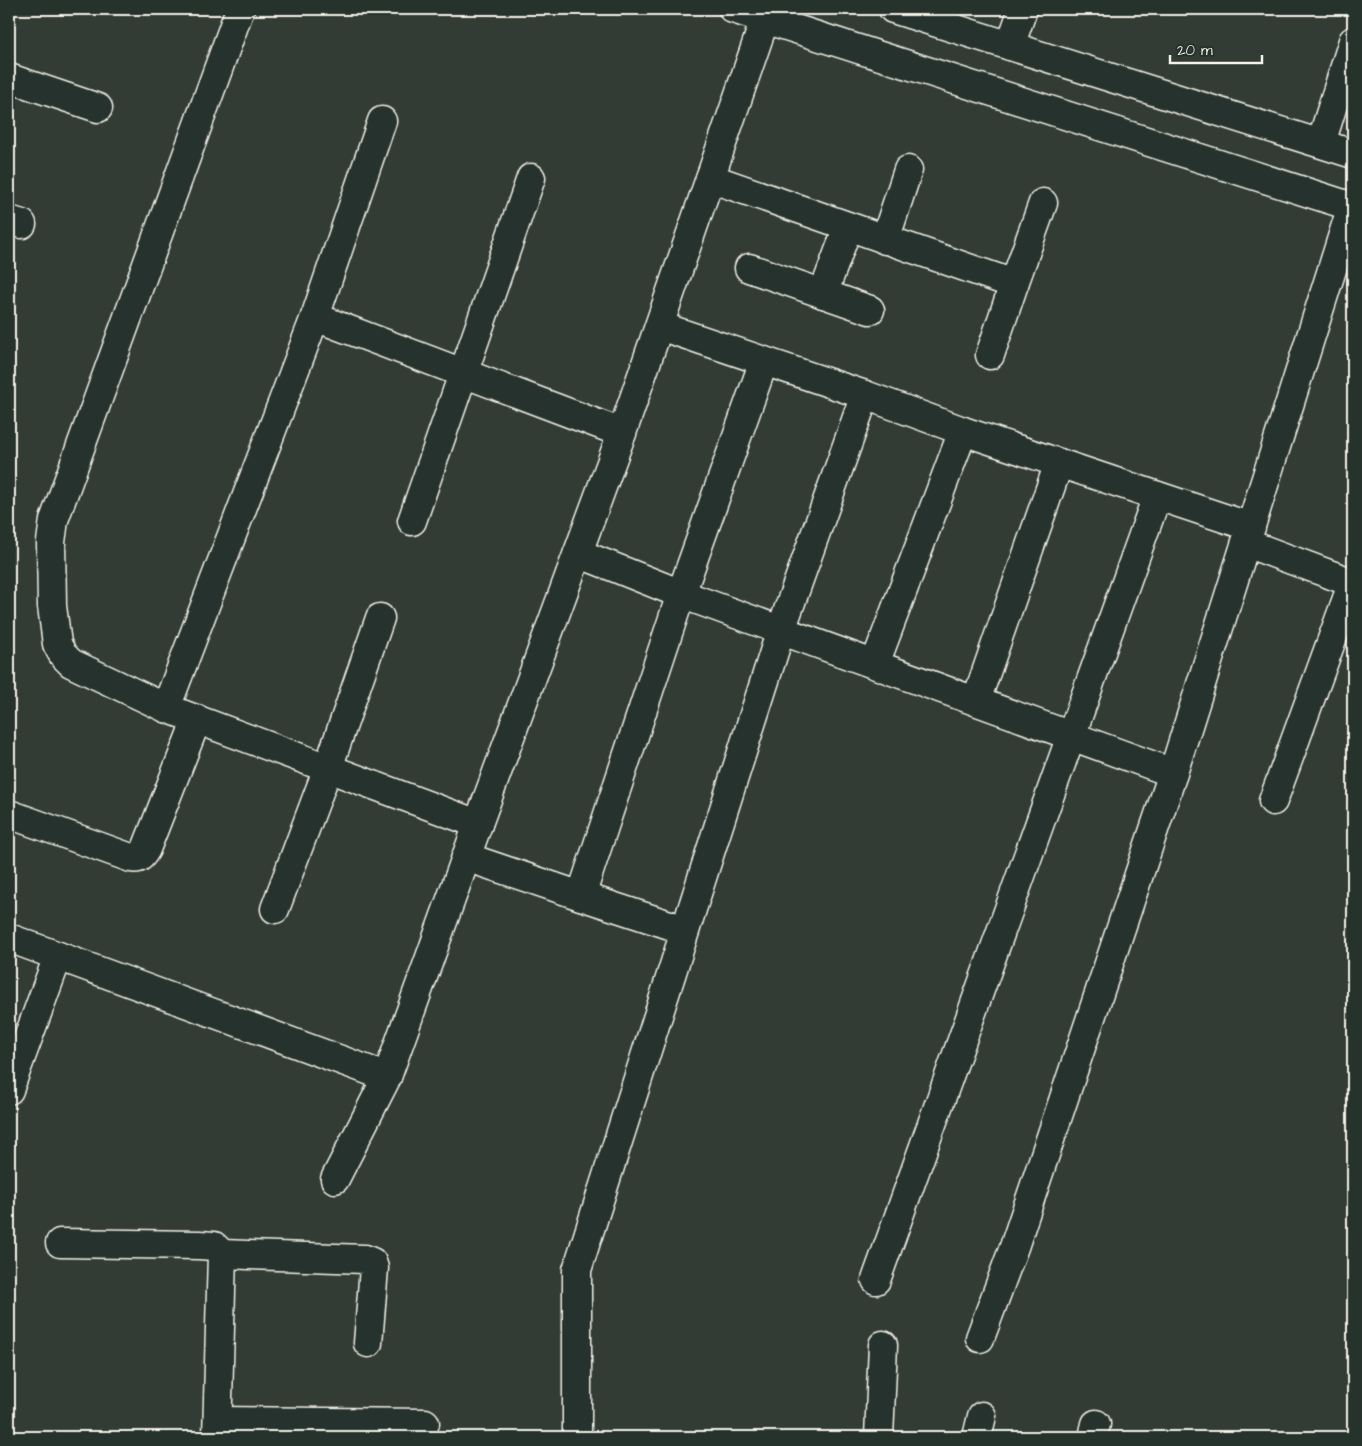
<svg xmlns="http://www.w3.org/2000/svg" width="1362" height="1446" font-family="'Architects Daughter',sans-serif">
  <rect width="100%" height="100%" fill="#323c34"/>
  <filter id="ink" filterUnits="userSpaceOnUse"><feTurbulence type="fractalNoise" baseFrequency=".02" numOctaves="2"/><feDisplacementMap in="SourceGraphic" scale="10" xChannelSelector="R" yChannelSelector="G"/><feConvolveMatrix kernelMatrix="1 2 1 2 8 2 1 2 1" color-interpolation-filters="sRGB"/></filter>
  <g filter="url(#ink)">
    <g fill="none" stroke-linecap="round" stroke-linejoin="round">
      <g stroke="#f4f1e8" stroke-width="31">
        <g id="minor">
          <path d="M733,9l620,198"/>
          <path d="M893,9l460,145"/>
          <path d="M1010,46l13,-37"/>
          <path d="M9,78l89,30"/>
          <path d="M382,121l-67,196 307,116"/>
          <path d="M1321,143l32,-102"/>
          <path d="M710,178l304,106 29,-81"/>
          <path d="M9,220l13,4"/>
          <path d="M885,240l23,-70"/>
          <path d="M749,268l121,42"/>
          <path d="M823,294l25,-67"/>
          <path d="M315,317l-149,391 312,116"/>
          <path d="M660,326l205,69 98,36 288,96"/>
          <path d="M990,355l24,-71"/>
          <path d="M412,521l119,-343"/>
          <path d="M1246,543l107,40"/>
          <path d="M578,553l103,41 492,179"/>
          <path d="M875,664l88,-233"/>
          <path d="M976,701l83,-238"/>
          <path d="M166,708l-95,-45 -8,-8 -6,-11 -5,-38 -1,-64 3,-22 186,-511"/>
          <path d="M1273,801l80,-219"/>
          <path d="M9,814l122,44c8,2 11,-2 15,-9l51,-130"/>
          <path d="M466,857l115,39 100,-302 83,-233"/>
          <path d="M581,896l104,34"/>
          <path d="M275,909l53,-141 52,-150"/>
          <path d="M9,938l378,139"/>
          <path d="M9,1090l49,-134"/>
          <path d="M335,1179l52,-102 91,-253 144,-391 143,-414"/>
          <path d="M60,1243l139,2 15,1 8,8 143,5 7,3 2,6 -6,75"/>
          <path d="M876,1280l281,-784"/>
          <path d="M980,1338l34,-91 159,-474 179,-567"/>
          <path d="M218,1421l207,2"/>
          <path d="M217,1437l5,-183"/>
          <path d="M577,1437v-167l204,-640 84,-235"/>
          <path d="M879,1437l4,-92"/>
          <path d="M977,1437l5,-21"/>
          <path d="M1093,1437l3,-13"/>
        </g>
      </g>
      <use href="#minor" stroke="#26332d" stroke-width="28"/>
    </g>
  </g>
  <rect width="1362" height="1446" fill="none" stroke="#26332d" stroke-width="30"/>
  <rect x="15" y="15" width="1332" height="1416" fill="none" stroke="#f4f1e8" stroke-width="2" filter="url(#ink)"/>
  <path d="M1170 55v8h92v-8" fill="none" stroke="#f4f1e8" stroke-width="2.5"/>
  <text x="1177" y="55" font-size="15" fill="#f4f1e8" stroke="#26332d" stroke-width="4" paint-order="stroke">20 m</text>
</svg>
